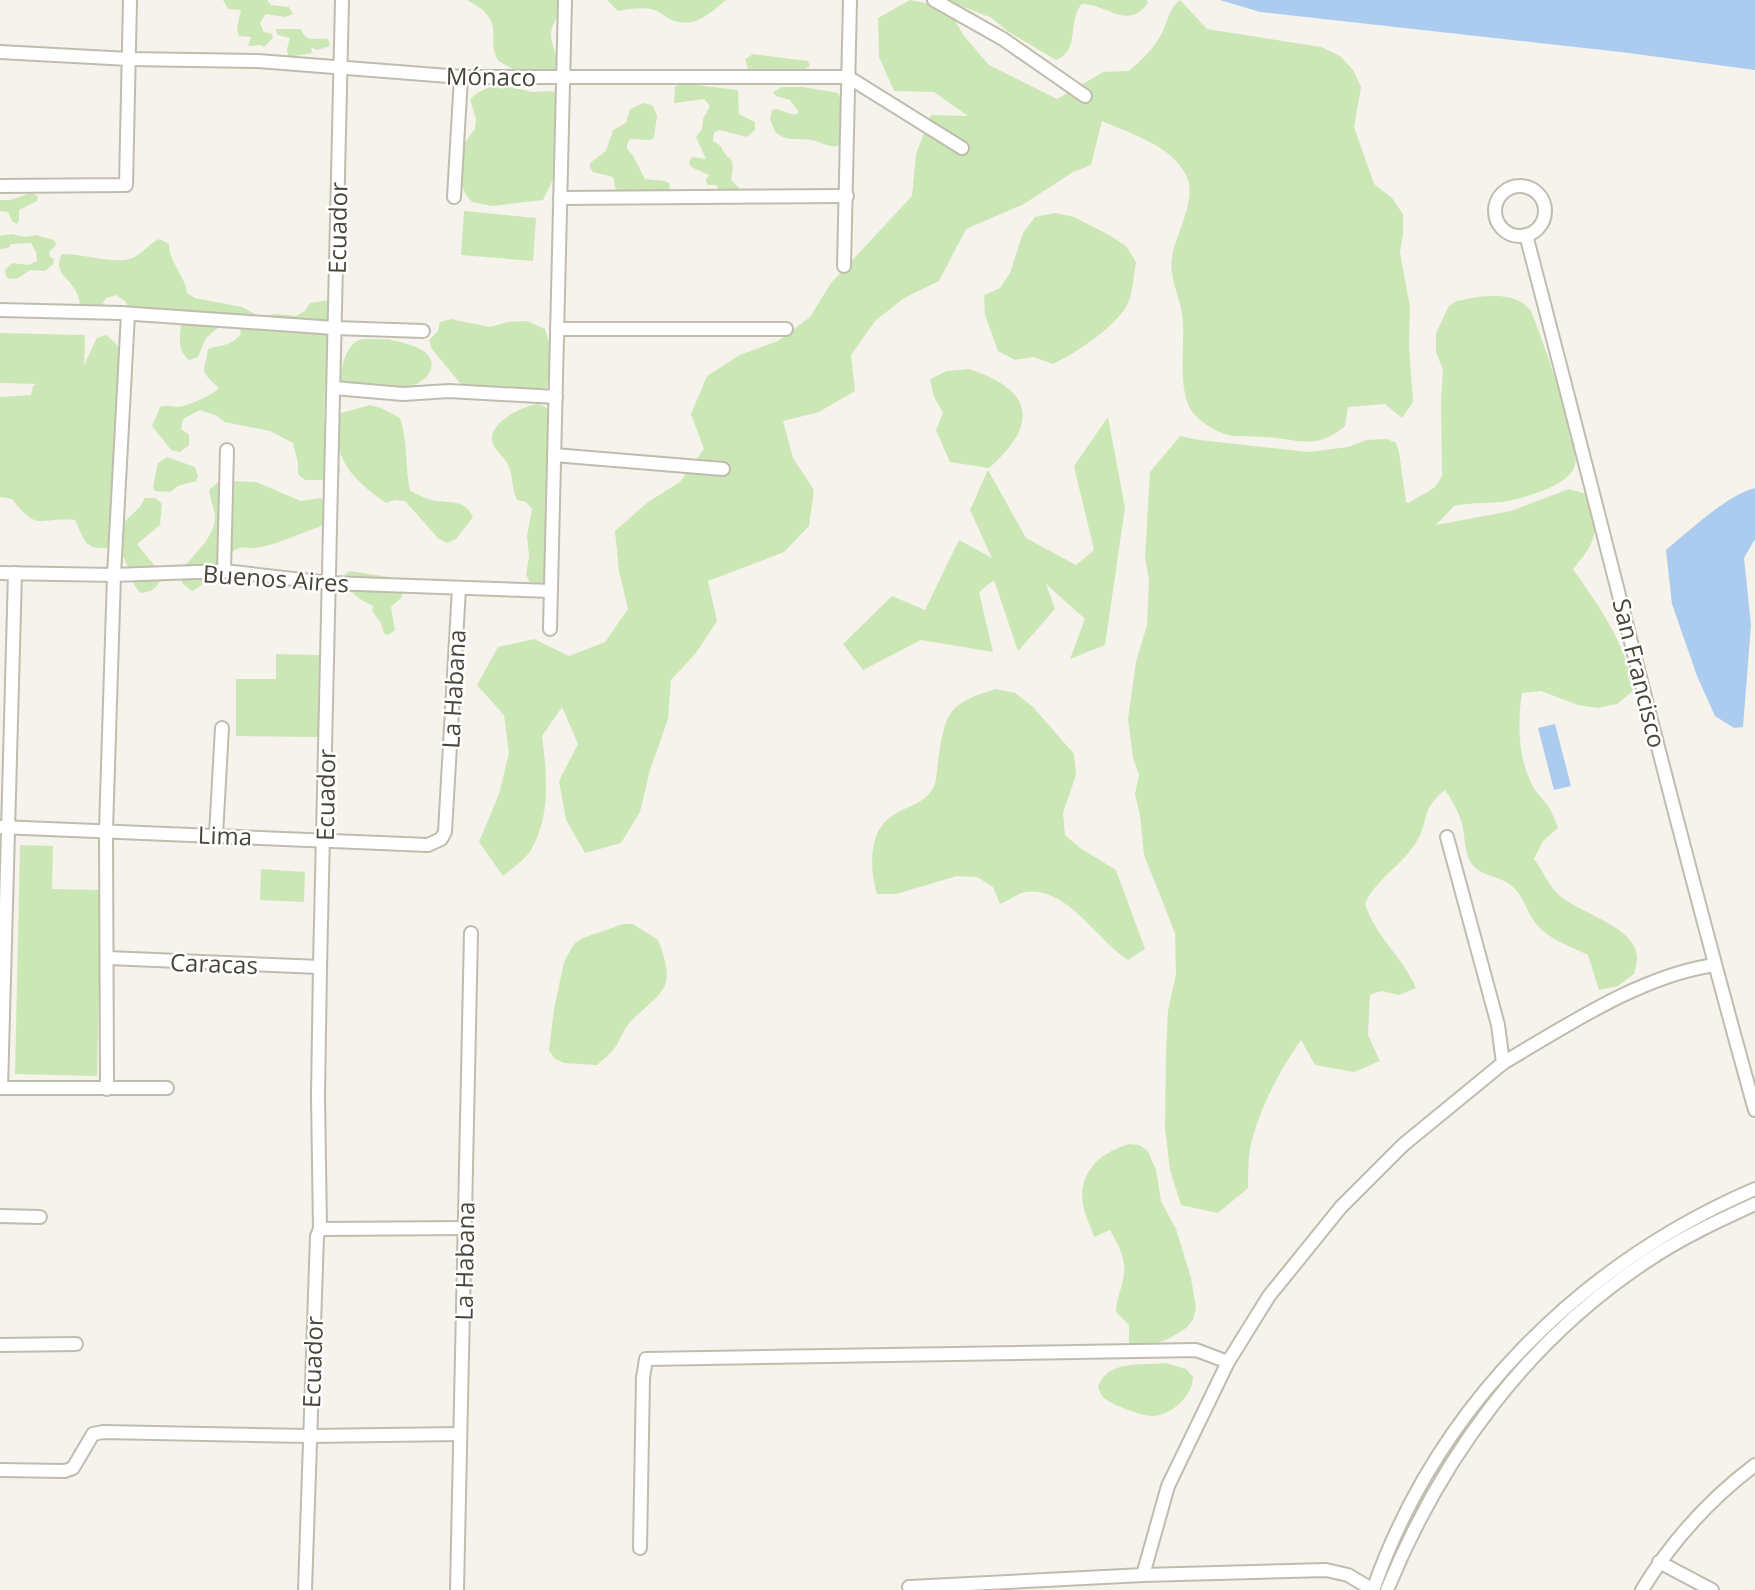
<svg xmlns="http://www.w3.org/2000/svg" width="1755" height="1590" font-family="'Open Sans',sans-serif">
  <rect width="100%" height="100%" fill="#f5f3eb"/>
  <g fill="#cce7b6">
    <path d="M223,0h44l4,5 18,2 4,7 -8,3 -19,-3 -6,9 4,9 8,2 1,4 -9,9 -3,-2 -13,1 3,-9 -12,-1 -2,-9 4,-17 -13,-1z"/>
    <path d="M467,0h96c0,13 -11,21 -12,33 0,13 7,23 7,36 -18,10 -35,6 -52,-4 -6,-3 -9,-4 -11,-11 -4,-11 1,-22 -4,-33 -5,-11 -14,-15 -24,-21z"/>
    <path d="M607,0h119c-17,14 -32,29 -54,20 -6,-2 -10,-7 -15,-9 -12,-5 -27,-2 -39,0z"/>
    <path d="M910,0l37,7 17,29 25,29 68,34 46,-27 26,-1c12,-11 25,-22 33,-38 6,-12 7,-25 18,-33l27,29 114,18 19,9 13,14 8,17 -7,40 20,57 18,14 11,16v20l-3,18 10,55 -1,40 4,55 -11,16 -17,-14 -37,3 -3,19c-25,21 -38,16 -69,12 -14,-2 -28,-1 -42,-2 -16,-2 -40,-16 -46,-32 -9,-25 -4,-54 -5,-80 0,-22 -15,-45 -11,-67 4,-25 26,-58 14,-82 -15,-30 -55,-41 -84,-54l-11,44 -18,7 -49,32 -58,25 -27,52 -35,17 -29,23 -24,34 4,36 -36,21 -36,9 10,37 21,32 -5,36 -25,26 -76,29 9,40 -21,32 -25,27 -3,39 -18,51 -10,42 -19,31 -36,10 -19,-33 -7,-39 19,-37 -16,-37 -20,29c5,38 9,80 -11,114 -6,10 -20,19 -28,26l-24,-34 20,-48 10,-41 -5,-38 -27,-30 21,-38 36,-8 35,17 36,-14 23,-33 -9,-38 -4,-40 33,-29 32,-20 24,-33 -13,-35 16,-38 33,-21 38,-14 32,-24 21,-34 81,-87 4,-42 15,-39 37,1 -34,-24 -40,-1 -15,-34 -1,-39z"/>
    <path d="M945,0h201l2,3c-20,28 -41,1 -66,1 -15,15 -1,47 -26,56l-49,-29 -15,-13z"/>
    <path d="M275,29h26c5,15 15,8 27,10l2,7 -13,4 -6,-3 1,6 -22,4 -2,-1 -1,-7 3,-11 -12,-3z"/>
    <path d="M753,54l55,7 2,5 -10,6 -47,-2 -5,-1 -3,-10z"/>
    <path d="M679,83l59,7 1,24 16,8v8l-8,7 -28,-7 -5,3 -1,8 8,5c6,18 16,6 10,34l13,13h-23l-5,-8h-9l-1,-6 3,-4 -18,-8 -2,-5 3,-5 14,2 -10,-22 6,-8 1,-10 7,-13 -6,-7 -30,4 1,-16z"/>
    <path d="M496,84l37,8 20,-1 6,7 -3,49 -3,10 7,16 -7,6 -10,21 -51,6 -20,-4 -6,-7 -9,-20v-22l18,-24 1,-10 -6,-20 9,-7z"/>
    <path d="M782,87h21l35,6 8,20 -2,29c-12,10 -20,0 -33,-2 -14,-2 -22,2 -35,-7l-6,-13 2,-10 4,-1 19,6 4,-3 -9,-12 -14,-4 -3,-4z"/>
    <path d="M644,103l9,3 4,10 -3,21 -4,3 -20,-1 -3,5v5l6,7 12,23 20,2 5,3 -2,10 -48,-1 -4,-3 -3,-13 -20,-5 -3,-4v-5l16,-12 7,-21 13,-7 4,-14z"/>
    <path d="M30,193l8,3 -1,5 -18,9v10l-2,4 -5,-3 -4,-9 -8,-1v-11h11z"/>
    <path d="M464,211l72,7 -3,43 -72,-6z"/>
    <path d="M1055,213l19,4 35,18 17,11 10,16c-2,12 -3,27 -7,39 -10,24 -53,52 -76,63l-19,-7 -19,3 -17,-9 -13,-36 -1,-20 16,-7 10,-15 13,-40 12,-16z"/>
    <path d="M12,234l13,3 11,-2 18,5 2,5 -7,7 1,5 4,2 -1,5 -8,7 -15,-1 -12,8 -9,1 -3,-3 -1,-6 7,-7 16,2 9,-4 -1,-9 -5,-9 -20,1 -3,4 -8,1v-13z"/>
    <path d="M159,239l10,5c0,19 16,31 18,49l8,5 47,9 17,9 18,-2 19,2 9,-5 5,-8 20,-3 3,40 -8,46 -1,32 16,51 -1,5 -13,6h-21l-7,-6v-11l-5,-20 -23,-12 -45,-9 -8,-6 -17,-6 -17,9 -2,10 8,6v10l-9,7 -9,-2 -19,-24 8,-19c7,-2 9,-1 17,0 9,0 36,-12 42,-19 -22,-20 -14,-14 -11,-39 14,-5 22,-2 33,-15l-2,-9h-18l-15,13 -8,19 -9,3c-12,-10 -9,-21 -8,-35l9,-3 -57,-5 -8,-16 -9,-6 -10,3 -5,9 -19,4c-2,-6 -3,-12 -5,-18 -7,-15 -25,-20 -15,-39 20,-1 59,13 74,2 9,-5 13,-12 23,-17z"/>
    <path d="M1477,297c20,-2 41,-3 54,14 10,26 50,131 44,154 -4,18 -42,30 -58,34 -20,6 -43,2 -63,7l-18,19 75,-14 58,-22 17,5c14,37 12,45 -13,75 27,39 54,75 60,122l-16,13 -19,4 -20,-3 -37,-14 -19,2c-5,31 -4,69 13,97 4,6 10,11 14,17 4,7 6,14 9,21l-15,13 -9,18c8,10 16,29 25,36 19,18 79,32 78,63 0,5 -2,11 -3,16l-16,12 -19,4 -11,-35c-18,-9 -38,-15 -51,-30 -12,-15 -14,-34 -31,-43 -12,-7 -29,-7 -36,-21 -6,-11 -5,-26 -8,-37 -3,-12 -10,-24 -17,-34 -25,20 -15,28 -28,51 -14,24 -42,38 -52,63 12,35 38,53 51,84l-17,7 -18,-4 -11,4 -2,40 12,26 -26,11 -39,-7 -14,-25c-22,31 -43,71 -51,109 -2,12 -2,26 -2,39l-30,25 -37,-8 -11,-35 -5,-42 1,-76 2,-41 8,-37 -1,-41 -31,-78 -4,-40 -5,-21 4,-19 -6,-17 -5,-39 8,-57 11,-37 2,-45 -4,-22 5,-86 30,-36 19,4 110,12 39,-5 19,-7 20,-1 9,4 3,9 7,50 3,1c13,-10 27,-11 33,-28l-1,-75 2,-30 -7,-18v-19l13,-27 8,-5z"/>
    <path d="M451,319l39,8 18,-5 19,-1 18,8 6,20 -4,38 -8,5 -26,-4 -44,-2 -9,-3 -28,-34 -3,-9 9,-9 2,-9z"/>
    <path d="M0,333l85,2 -1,30 13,-27 9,-3c13,10 26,27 26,44 -1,9 -7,18 -11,26l7,17 -8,30v74l20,-19 5,-9h10l7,6 -2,21 -23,19 25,31c-4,13 -9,17 -22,18 -10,-11 -11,-31 -20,-40 -10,-10 -25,1 -35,-12 -4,-6 -7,-15 -10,-21 -36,-3 -37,13 -63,-21l-12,-2v-100l31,-2 2,-9 3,-2 -36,-1z"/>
    <path d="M388,339c12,3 27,6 37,13 17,15 -2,32 -17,35 -18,5 -42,1 -61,1l-6,-7c-1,-11 5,-36 18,-41 8,-2 21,0 29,-1z"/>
    <path d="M969,369c64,21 71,54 20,99l-39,-6 -14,-32 7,-17 -9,-16 -4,-18 17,-8z"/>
    <path d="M538,404l9,4 4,8 -4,162 -6,7 -10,-1 -5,-9 3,-19 -2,-20 5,-27 -6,-7 -9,-2c-5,-11 -4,-22 -8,-33 -3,-9 -12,-14 -16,-23 -8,-20 29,-38 45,-40z"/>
    <path d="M370,405l11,3 19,10c8,24 5,49 10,73 7,3 15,7 22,9 18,4 32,-2 41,17l-17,22 -9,4 -9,-5 -33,-37 -10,-1 -9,3c-37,-27 -40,-33 -56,-75l7,-14z"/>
    <path d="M1108,417l17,91 -20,137 -35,14 15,-40 -39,-35 9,25 -37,42 -24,-71 -15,12 14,60 -72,-12 -58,30 -20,-26 49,-48 33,14 34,-70 33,18 -22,-48 18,-40 38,68 50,27 18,-15 -20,-84z"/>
    <path d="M167,457l28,10 3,9 -2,5 -18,5 -8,6 -15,-1 -2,-4 5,-24z"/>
    <path d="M227,481l29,1 45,19 18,-3 10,3 -5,24c-17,6 -51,21 -68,23 -8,1 -13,-3 -21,2 -18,10 -24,33 -43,41l-9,-7 -5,-10c12,-17 36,-34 37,-56 0,-8 -5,-19 -6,-28l8,-7z"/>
    <path d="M350,571l39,6 13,15v5l-11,10 4,23 -7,5 -4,-1 -3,-11 -9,-12 1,-5c-16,-8 -25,-13 -28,-32z"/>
    <path d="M276,654l43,1 -1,82 -82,-1v-57h40z"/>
    <path d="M996,689l19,4 18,14 41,47 2,21 -13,38 2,22 15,13 36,22 29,79 -17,11c-31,-20 -62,-75 -103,-68 -8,2 -17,9 -25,12l-7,-17 -16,-10 -20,-1 -61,18h-19c-7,-23 -9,-60 12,-76 15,-12 34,-12 44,-30 4,-7 4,-19 5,-27 8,-48 8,-57 58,-72z"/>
    <path d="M20,845l33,1 -1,43 49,1 -4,186 -82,-2z"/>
    <path d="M261,869l44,3 -1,30 -44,-2z"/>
    <path d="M623,924h10l25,16c20,51 4,50 -28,82 -7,8 -9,16 -14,24 -4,7 -13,13 -19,19l-33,-2 -10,-5 -5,-8 5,-41 10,-47 10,-18 9,-6z"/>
    <path d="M1129,1144l10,1 9,6 8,19 5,31 15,28 15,49 5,30 -3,12 -7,8 -16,10 -20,8 -21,-1v-20l-13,-13c0,-14 7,-25 8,-39 2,-15 -7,-30 -14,-43l-16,7c-3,-10 -9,-21 -11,-32 -5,-34 17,-52 46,-61z"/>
    <path d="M1166,1363l20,6 7,8c0,18 -21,38 -39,39 -10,1 -45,-12 -51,-19 -2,-2 -4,-8 -5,-10 9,-28 44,-21 68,-24z"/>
  </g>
  <g fill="#abccee">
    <path d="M1220,0h535v70l-134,-18 -361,-40z"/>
    <path d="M1755,488v51l-11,19 7,67 -8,102 -9,1 -19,-12 -18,-40 -25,-72 -6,-54c23,-19 61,-55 89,-62z"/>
    <path d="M1555,724l16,62 -17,4 -16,-62z"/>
  </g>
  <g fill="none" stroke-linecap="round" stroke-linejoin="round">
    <g stroke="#c0bcae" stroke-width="16">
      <g id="minor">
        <path d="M934,0l69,39 82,57"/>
        <path d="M0,52l129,7 129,2 203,16h387l114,71"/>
        <path d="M0,186l126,-1 4,-185"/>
        <circle cx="1520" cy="211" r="25"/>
        <path d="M454,197l7,-120"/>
        <path d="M560,198l287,-2"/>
        <path d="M1526,235c77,292 148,585 229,875"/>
        <path d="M844,266l6,-266"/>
        <path d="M0,310l121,3 214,15 88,3"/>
        <path d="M557,329h229"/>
        <path d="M334,388l69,6 46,-3 107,6"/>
        <path d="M554,455l169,14"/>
        <path d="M224,571l3,-121"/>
        <path d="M0,573l114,2 110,-4 105,12 222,8"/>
        <path d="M550,629l15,-629"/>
        <path d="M0,827l428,18 13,-6 4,-7 14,-244"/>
        <path d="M216,835l6,-107"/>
        <path d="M108,958l212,9"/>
        <path d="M1503,1063c63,-37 139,-88 212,-98"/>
        <path d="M0,1088h167"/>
        <path d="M1,1088l14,-515"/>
        <path d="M107,1089l-1,-259 8,-255 14,-261"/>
        <path d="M0,1216l40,1"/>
        <path d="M320,1229l145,-1"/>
        <path d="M0,1345l76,-1"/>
        <path d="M0,1470l65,1 8,-3 20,-34 10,-2 206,4 151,-2"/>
        <path d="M640,1548l3,-170 3,-19 550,-9 32,12"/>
        <path d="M1659,1562l53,28"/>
        <path d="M1143,1575l25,-89 60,-124 41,-66 72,-89 62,-62 100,-82 -5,-38 -51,-188"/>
        <path d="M909,1587l234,-12 183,-5 22,5 25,15"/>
        <path d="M305,1590l12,-354 3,-7 -2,-133 2,-129 22,-967"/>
        <path d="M457,1590l14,-657"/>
        <path d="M1373,1590c64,-183 206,-325 382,-401"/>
        <path d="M1387,1590c54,-132 139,-249 260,-329 34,-23 71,-40 108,-57"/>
        <path d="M1642,1590c29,-48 68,-91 113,-125"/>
      </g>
    </g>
    <use href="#minor" stroke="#fff" stroke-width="12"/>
  </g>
  <g text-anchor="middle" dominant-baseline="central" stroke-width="5" stroke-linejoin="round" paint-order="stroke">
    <g font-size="24" fill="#494539" stroke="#fff">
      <text transform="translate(491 76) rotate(1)">Mónaco</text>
      <text transform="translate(337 228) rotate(-89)">Ecuador</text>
      <text transform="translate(276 578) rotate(4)">Buenos Aires</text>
      <text transform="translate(1640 673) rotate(76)">San Francisco</text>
      <text transform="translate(453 689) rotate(-87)">La Habana</text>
      <text transform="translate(325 795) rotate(-89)">Ecuador</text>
      <text transform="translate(225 835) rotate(2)">Lima</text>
      <text transform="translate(214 963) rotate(2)">Caracas</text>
      <text transform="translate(464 1261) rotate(-89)">La Habana</text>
      <text transform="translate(312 1362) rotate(-88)">Ecuador</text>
    </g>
  </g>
</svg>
